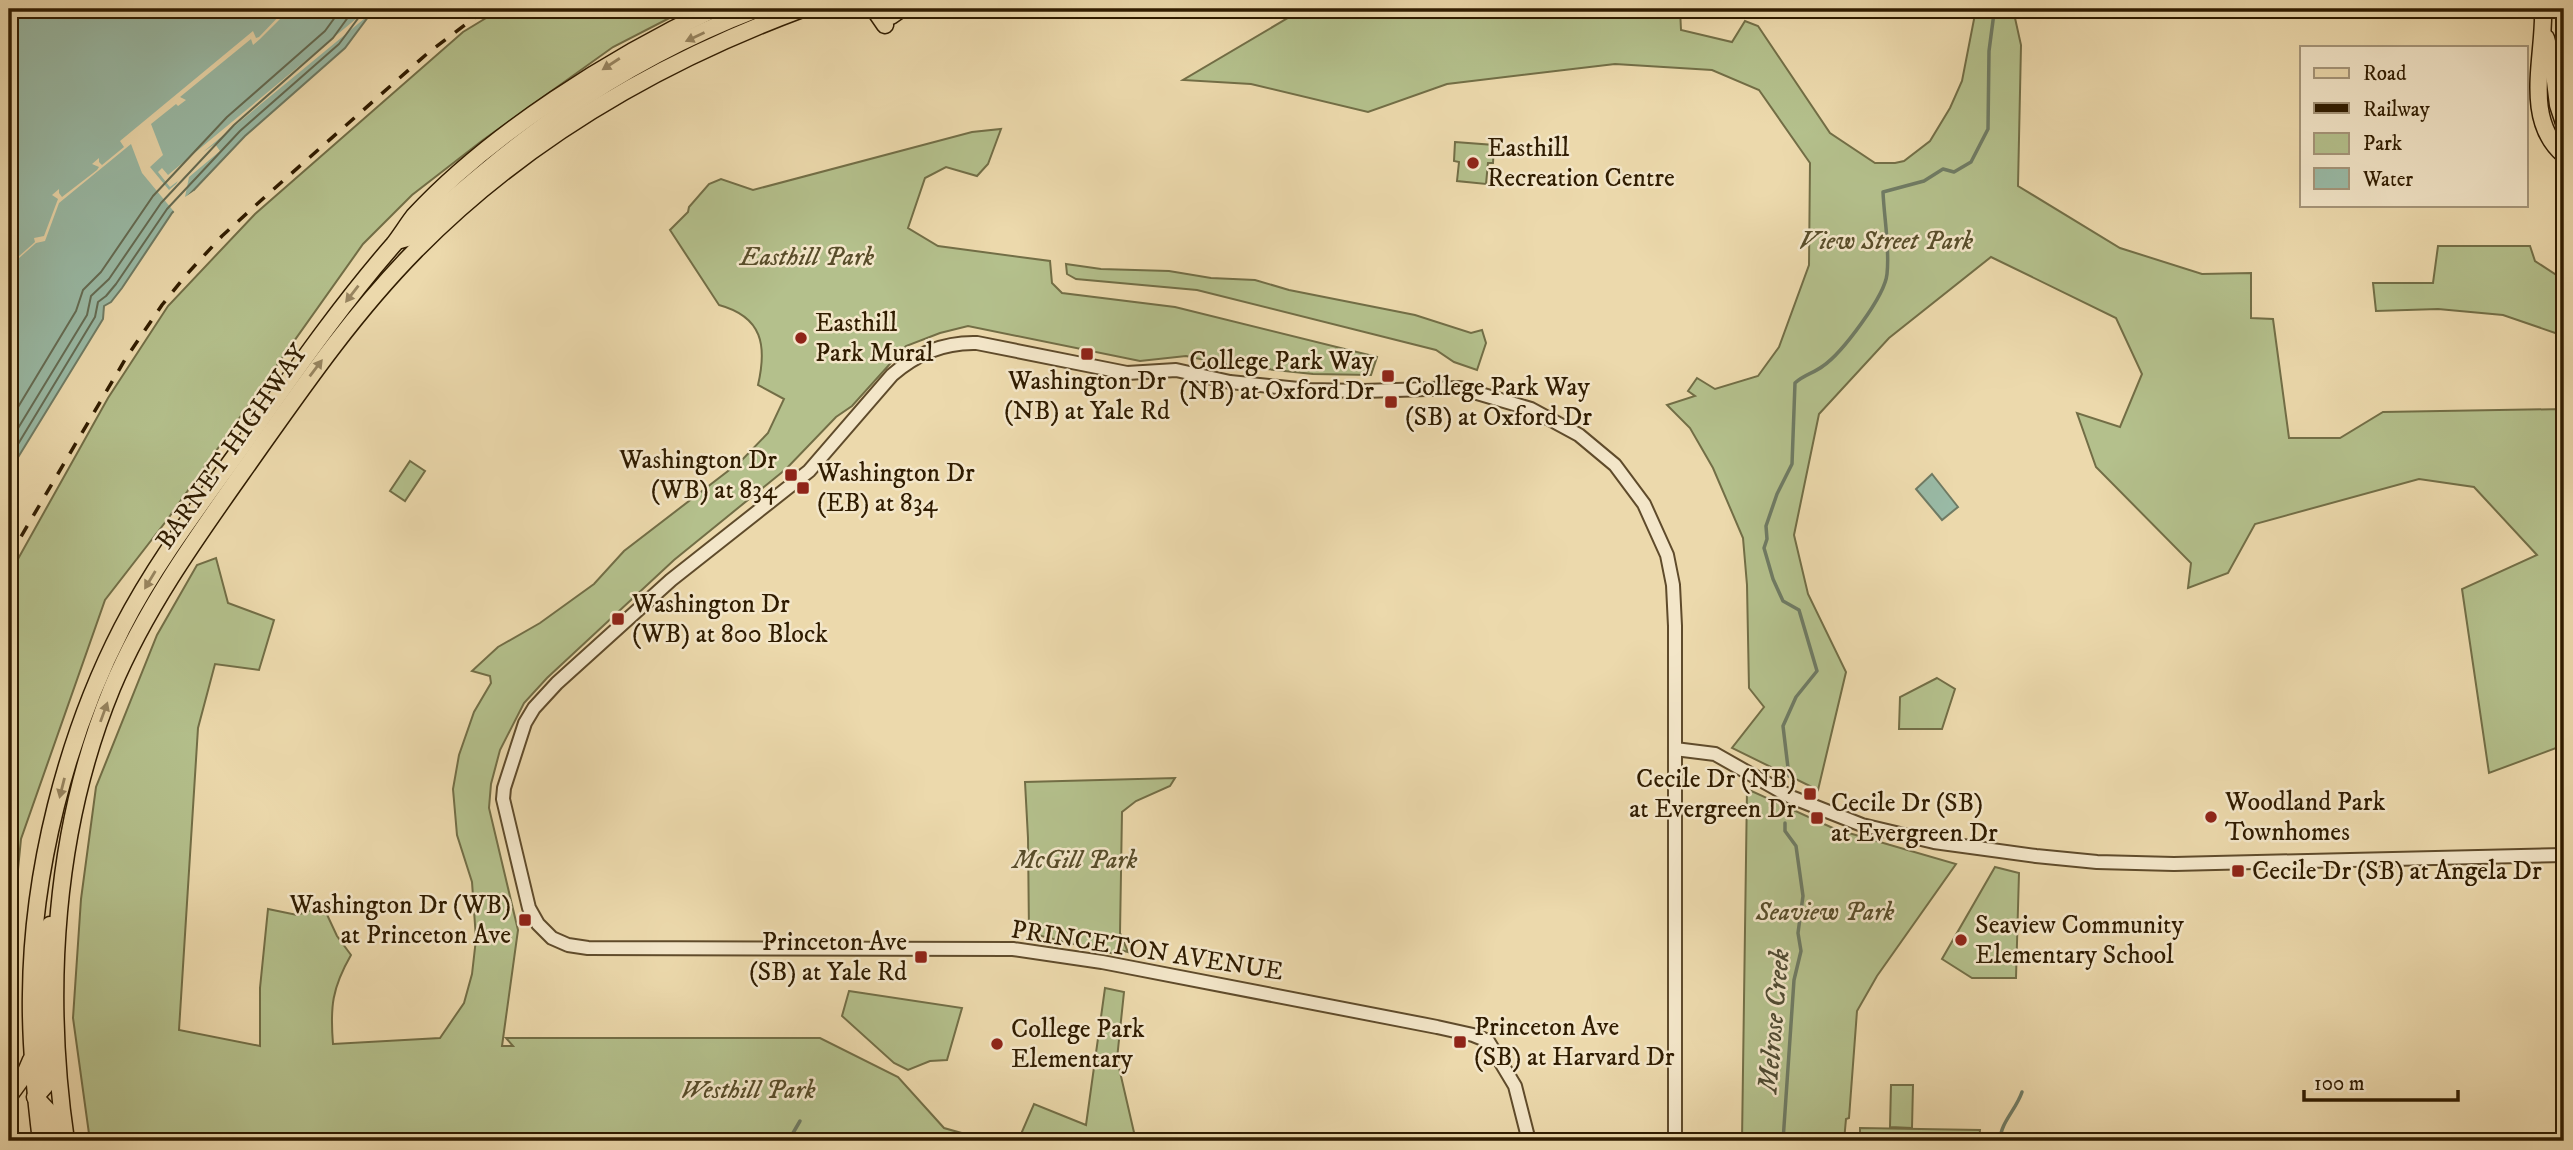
<svg xmlns="http://www.w3.org/2000/svg" width="2573" height="1150" font-family="'IM FELL DW Pica',serif">
  <rect width="100%" height="100%" fill="#ecd9ac"/>
  <filter id="stains"><feTurbulence type="fractalNoise" baseFrequency=".00286" numOctaves="4"/><feColorMatrix values="0 0 0 0 .2 0 0 0 0 .09 0 0 0 0 .02 0 0 0 .5 -.17"/></filter>
  <radialGradient id="worn" r=".72"><stop offset=".6" stop-color="#630" stop-opacity="0"/><stop offset="1" stop-color="#630" stop-opacity=".3"/></radialGradient>
  <g fill="#b4c08c" stroke="#726e46" stroke-width="2">
    <path d="M501,9h186l-74,38 -130,93 -71,55 -49,49 -196,276 -62,80 -84,239 -12,121v-385l99,-177 60,-92 87,-92 208,-182z"/>
    <path d="M1303,9h377l1,21 51,12 13,-21 13,5 72,107 45,30h20l9,-2 26,-20 20,-33 12,-27 14,-72h37l8,36 -3,141 102,62 82,26 49,-1v45l22,1 16,119h51l43,-26 181,-3v336l-75,28 -27,-184 75,-34 -63,-68 -55,-8 -164,45 -27,49 -40,15 3,-25 -95,-96 -19,-54 43,14 22,-53 -26,-56 -125,-61 -102,81 -70,76 -25,121 14,59 38,78 -28,118 -86,-42 32,-41 -15,-19 -2,-103 -4,-47 -30,-70 -23,-40 -23,-23 28,-9 -7,-5 9,-13 18,11 43,-13 21,-29 30,-82 1,-102 -51,-73 -47,-20 -97,-6 -168,20 -79,28 -117,-28 -68,-4z"/>
    <path d="M1001,129l-13,35 -11,12 -31,-9 -21,11 -17,50 30,18 112,15 2,22 10,10 113,14 202,50 -6,18 -58,-1 -84,-9 -43,-9 -46,5 -172,-35 -28,7 -34,13 -54,60 -16,11 -50,52 -112,91 -127,118 -23,25 -24,47 -9,34 -2,24 29,122 -16,116h11l-7,-8h314l78,39 46,51 46,13h-900l-17,-123 8,-119 15,-112 61,-152 40,-70 19,-7 12,45 46,17 -15,50 -44,-6 -17,64 -19,302 81,16v-58l8,-79 29,6 26,-9 14,30 14,19c-19,33 -21,52 -18,89l107,-6 24,-35 8,-29 4,-35 -4,-57 -15,-47 -4,-46 6,-34 15,-43 17,-29 -1,-7 -18,-5 26,-24 42,-24 54,-39 30,-33 117,-90 27,-28 16,-34 -26,-14c9,-39 5,-68 -39,-80l-49,-75 18,-18 1,-5 20,-23 12,-5 32,11 219,-58z"/>
    <path d="M1455,142l39,3 -1,18h-5l-2,21 -29,-3 2,-19 -5,-1z"/>
    <path d="M2438,246h92l5,15 29,19v56l-61,-21 -65,-6 -62,2 -3,-28h60z"/>
    <path d="M1066,264l35,5 68,2 42,7 44,2 34,10 126,25 56,18 11,-3 4,13 -9,27 -23,-8 -18,-12 -239,-60 -121,-11 -9,-5z"/>
    <path d="M410,461l15,10 -20,30 -15,-10z"/>
    <path d="M1937,678l18,11 -13,40h-43l1,-32z"/>
    <path d="M1175,778l-5,8 -34,15 -14,11 -2,121 8,19 -8,-2 -1,5 -90,-22 -1,-95 -3,-56z"/>
    <path d="M1747,789l88,40 121,35 -79,112 -20,35 -8,107 -3,1 -2,22h-102z"/>
    <path d="M1995,867l24,6 -3,105h-44l-30,-19z"/>
    <path d="M1105,988l19,4 -7,67 19,82h-118l16,-37 52,21z"/>
    <path d="M849,991l113,17 -15,52 -17,1 -22,9 -14,-7 -52,-47z"/>
    <path d="M1891,1085h22l-1,43 -22,-1z"/>
    <path d="M1860,1128l120,2 -1,11h-119z"/>
  </g>
  <g fill="#99baa6" stroke="#6f7b64" stroke-width="2">
    <path d="M9,9h365l-29,39 -100,88 -73,77 -50,75 -11,14 -7,4 -1,13 -94,153z"/>
    <path d="M1932,474l26,33 -16,13 -26,-31z"/>
  </g>
  <path fill="#ecd9ac" d="M281,9h9l-30,30 -7,6 -2,-6 -71,58 6,3 -8,6 -2,-2 -25,20 12,31 -13,12 19,23 7,-6 2,-3 -8,6 -12,-15 4,-4 6,7 200,-166h8l-173,143 12,-8 5,7 -31,26 -4,20 9,-6 2,2 -20,21 -34,-41 -11,-29 -72,59 -14,38 -9,2 -27,24v-2l26,-23 -1,-4 10,-2 14,-37 -6,-4 7,-6v4l3,4 35,-27 2,-3 -7,-3 7,-6v4l3,3 22,-18 -4,-6 133,-110 3,7 3,-1 23,-24z"/>
  <g fill="none" stroke-linecap="round" stroke-linejoin="round">
    <g stroke="#646b53" stroke-width="2">
      <path d="M9,422l67,-111 7,-21 18,-18 52,-76 74,-79 98,-86 16,-22"/>
      <path d="M9,443l78,-128 4,-19 18,-17 52,-76 73,-78 99,-87 21,-29"/>
      <path d="M9,459l86,-142 3,-15 8,-6 10,-12 51,-75 73,-78 99,-87 26,-35"/>
    </g>
    <g stroke="#6f7b64" stroke-width="3.5">
      <path d="M1789,776l-6,-50 13,-29 21,-26 -18,-61 -16,-9 -10,-22 -9,-31 3,-9 -1,-13 11,-32 15,-30 3,-81c8,-8 19,-10 28,-17 19,-13 62,-70 64,-92 3,-25 -3,-57 -4,-82l41,-11 19,-12 11,3 17,-10 17,-33 1,-78 5,-38"/>
      <path d="M793,1141v-8l7,-12"/>
      <path d="M1783,1141l11,-161 7,-29 -3,-18 5,-37 -7,-50 -11,-15v-8"/>
      <path d="M2000,1141c0,-18 16,-31 22,-49"/>
    </g>
    <g stroke="#5f4b2b" stroke-width="16">
      <g id="minor">
        <path d="M1675,749l40,5 76,43 71,28 72,17 102,14 61,6 77,2 390,-9"/>
        <path d="M1529,1141l-14,-55 -27,-45 -15,-6 -36,-8 -335,-65 -89,-13 -425,-1 -20,-3 -16,-7 -14,-14 -9,-16 -26,-109 1,-11 21,-65 9,-15 23,-25 114,-103 138,-109 83,-96c25,-22 52,-33 85,-32l150,30 49,-3 54,12 78,8 55,1 97,-3 71,21 48,26 36,30 29,39 23,51 6,30 2,41v515"/>
      </g>
    </g>
    <g stroke="#301c00" stroke-width="19">
      <g id="major">
        <path d="M874,9l11,16"/>
        <path d="M2543,9c2,47 -21,110 21,146"/>
        <path d="M891,16l10,-7"/>
        <path d="M2546,38l7,27 5,40 6,18"/>
        <path d="M400,240l7,-2c50,-43 99,-86 153,-124 60,-42 129,-79 197,-105"/>
        <path d="M37,1095l8,-9c1,-53 -9,-110 5,-161"/>
        <path d="M9,1096l16,-22 6,-14"/>
        <path d="M35,1097l14,15 5,29"/>
        <path d="M41,1141c-6,-49 -11,-98 -10,-147 1,-122 35,-257 91,-366 38,-74 92,-141 140,-210 42,-60 84,-119 132,-174 7,-9 13,-19 20,-28 77,-83 198,-159 300,-207"/>
        <path d="M66,1141c-22,-149 -12,-312 46,-453 37,-88 95,-165 149,-242 48,-68 96,-136 154,-195 109,-111 242,-188 387,-242"/>
      </g>
    </g>
    <use href="#minor" stroke="#f3e6c9" stroke-width="12"/>
    <use href="#major" stroke="#ecd9ac" stroke-width="16"/>
    <path stroke="#301c00" stroke-width="3.5" stroke-dasharray="12 12" stroke-linecap="butt" d="M9,557l117,-199 36,-53 25,-31 35,-38 45,-41 162,-143 57,-43"/>
  </g>
  <defs><path id="oneway-solid" d="M-6-.8H1V-3.2L6.5 0L1 3.2V.8H-6Z" transform="scale(1.75)"/></defs>
  <g fill="#97845f">
    <use href="#oneway-solid" transform="translate(695 37) rotate(155)"/>
    <use href="#oneway-solid" transform="translate(611 64) rotate(147)"/>
    <use href="#oneway-solid" transform="translate(352 294) rotate(128)"/>
    <use href="#oneway-solid" transform="translate(316 368) rotate(-53)"/>
    <use href="#oneway-solid" transform="translate(150 580) rotate(121)"/>
    <use href="#oneway-solid" transform="translate(104 712) rotate(-70)"/>
    <use href="#oneway-solid" transform="translate(62 788) rotate(104)"/>
  </g>
  <g fill="#8f2418" stroke="#f3e6c9" stroke-width="2.5">
    <circle cx="1473" cy="163" r="7"/>
    <circle cx="801" cy="338" r="7"/>
    <rect x="1080" y="347" width="14" height="14" rx="3.5"/>
    <rect x="1381" y="369" width="14" height="14" rx="3.5"/>
    <rect x="1384" y="395" width="14" height="14" rx="3.5"/>
    <rect x="784" y="468" width="14" height="14" rx="3.5"/>
    <rect x="796" y="481" width="14" height="14" rx="3.5"/>
    <rect x="611" y="612" width="14" height="14" rx="3.5"/>
    <rect x="1803" y="787" width="14" height="14" rx="3.5"/>
    <circle cx="2211" cy="817" r="7"/>
    <rect x="1810" y="811" width="14" height="14" rx="3.5"/>
    <rect x="2231" y="864" width="14" height="14" rx="3.5"/>
    <rect x="518" y="913" width="14" height="14" rx="3.5"/>
    <circle cx="1961" cy="940" r="7"/>
    <rect x="914" y="950" width="14" height="14" rx="3.5"/>
    <rect x="1453" y="1035" width="14" height="14" rx="3.5"/>
    <circle cx="997" cy="1044" r="7"/>
  </g>
  <g text-anchor="middle" dominant-baseline="central" stroke-width="5" stroke-linejoin="round" paint-order="stroke">
    <g font-size="26" fill="#301c00" stroke="#f3e6c9" text-anchor="start">
      <text x="1487" y="148">Easthill<tspan x="1487" dy="30">Recreation Centre</tspan></text>
      <text x="815" y="323">Easthill<tspan x="815" dy="30">Park Mural</tspan></text>
      <text x="1374" y="361" text-anchor="end">College Park Way<tspan x="1374" dy="30">(NB) at Oxford Dr</tspan></text>
      <text x="1087" y="381" text-anchor="middle">Washington Dr<tspan x="1087" dy="30">(NB) at Yale Rd</tspan></text>
      <text x="1405" y="387">College Park Way<tspan x="1405" dy="30">(SB) at Oxford Dr</tspan></text>
      <text x="777" y="460" text-anchor="end">Washington Dr<tspan x="777" dy="30">(WB) at 834</tspan></text>
      <text x="817" y="473">Washington Dr<tspan x="817" dy="30">(EB) at 834</tspan></text>
      <text x="632" y="604">Washington Dr<tspan x="632" dy="30">(WB) at 800 Block</tspan></text>
      <text x="1796" y="779" text-anchor="end">Cecile Dr (NB)<tspan x="1796" dy="30">at Evergreen Dr</tspan></text>
      <text x="2225" y="802">Woodland Park<tspan x="2225" dy="30">Townhomes</tspan></text>
      <text x="1831" y="803">Cecile Dr (SB)<tspan x="1831" dy="30">at Evergreen Dr</tspan></text>
      <text x="2252" y="871">Cecile Dr (SB) at Angela Dr</text>
      <text x="511" y="905" text-anchor="end">Washington Dr (WB)<tspan x="511" dy="30">at Princeton Ave</tspan></text>
      <text x="1975" y="925">Seaview Community<tspan x="1975" dy="30">Elementary School</tspan></text>
      <text x="907" y="942" text-anchor="end">Princeton Ave<tspan x="907" dy="30">(SB) at Yale Rd</tspan></text>
      <text x="1474" y="1027">Princeton Ave<tspan x="1474" dy="30">(SB) at Harvard Dr</tspan></text>
      <text x="1011" y="1029">College Park<tspan x="1011" dy="30">Elementary</tspan></text>
    </g>
    <g font-size="26" font-style="italic" fill="#584d2a" stroke="#f3e6c9">
      <text x="1886" y="241">View Street Park</text>
      <text x="807" y="257">Easthill Park</text>
      <text x="1075" y="860">McGill Park</text>
      <text x="1825" y="912">Seaview Park</text>
      <text x="748" y="1090">Westhill Park</text>
    </g>
    <g font-size="26" fill="#301c00" stroke="#f3e6c9">
      <text transform="translate(232 447) rotate(-55)">BARNET HIGHWAY</text>
      <text transform="translate(1147 951) rotate(9)">PRINCETON AVENUE</text>
    </g>
    <g font-size="28" font-style="italic" fill="#504b32" stroke="#f3e6c9">
      <text transform="translate(1774 1021) rotate(-85)">Melrose Creek</text>
    </g>
  </g>
  <rect width="2573" height="1150" fill="none" stroke="#ecd9ac" stroke-width="35"/>
  <rect x="10" y="10" width="2552" height="1129" fill="none" stroke="#301c00" stroke-width="3.5"/>
  <rect x="18" y="18" width="2538" height="1115" fill="none" stroke="#301c00" stroke-width="2"/>
  <rect x="2300" y="46" width="228" height="161" fill="#f3e6c9" stroke="#a59579" stroke-width="2"/>
  <rect x="2314" y="68" width="35" height="10" fill="#ecd9ac" stroke="#a59579" stroke-width="2"/>
  <text x="2363" y="80" font-size="21" fill="#301c00">Road</text>
  <rect x="2314" y="103" width="35" height="10" fill="#301c00" stroke="#a59579" stroke-width="2"/>
  <text x="2363" y="116" font-size="21" fill="#301c00">Railway</text>
  <rect x="2314" y="133" width="35" height="21" fill="#b4c08c" stroke="#a59579" stroke-width="2"/>
  <text x="2363" y="150" font-size="21" fill="#301c00">Park</text>
  <rect x="2314" y="168" width="35" height="21" fill="#99baa6" stroke="#a59579" stroke-width="2"/>
  <text x="2363" y="186" font-size="21" fill="#301c00">Water</text>
  <path d="M2304 1090v10h154v-10" fill="none" stroke="#301c00" stroke-width="3.5"/>
  <text x="2314" y="1090" font-size="21" fill="#301c00" stroke="#f3e6c9" stroke-width="5" paint-order="stroke">100 m</text>
  <rect width="100%" height="100%" filter="url(#stains)"/>
  <rect width="100%" height="100%" fill="url(#worn)"/>
</svg>
